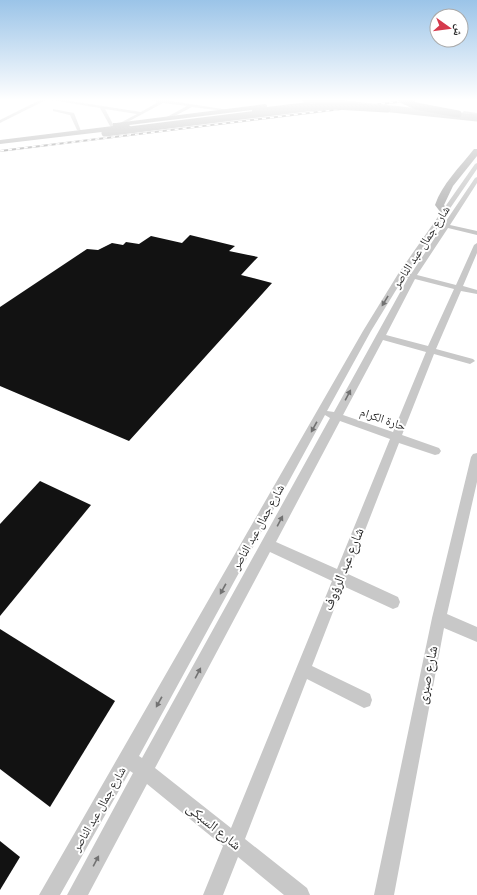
<svg xmlns="http://www.w3.org/2000/svg" width="477" height="895" font-family="'Archivo Narrow','Noto Naskh Arabic',sans-serif">
  <rect width="100%" height="100%" fill="#fff"/>
  <g fill="#121212">
    <path d="M190,235l45,11 -6,5 29,6 -17,18 31,8 -143,158 -129,-55v-79l87,-58 11,1 14,-7 11,2 3,-3 13,2 12,-8 31,7z"/>
    <path d="M40,481l51,24 -91,111v-92z"/>
    <path d="M0,629l115,72 -65,106 -50,-38z"/>
    <path d="M0,841l20,16 -20,33z"/>
  </g>
  <g fill="none" stroke-linecap="round" stroke-linejoin="round">
    <g fill="#c8c8c8" fill-rule="evenodd">
      <path d="M40,100h6l-46,23v-3z"/>
      <path d="M52,100h12l77,12 17,-10 -9,-2h16l70,11 -2,1 -41,-5 -25,13 -2,-2 22,-12 -24,-3 -43,23 -2,-2 19,-10 -32,-5 9,17 -2,1 -2,-1 -10,-18z"/>
      <path d="M53,109l21,4 7,18 -4,-1 -7,-15 -17,-4z"/>
      <path d="M464,111l13,2v2l-15,-2z"/>
      <path d="M477,163v6l-37,54 4,1 31,-46 2,-1v6l-27,42 27,6v4l-29,-7 -31,47 39,10 18,-40 3,-2v10l-14,33 14,4v4l-16,-3 -25,58 37,10 2,2 -5,3 -36,-10 -32,81 37,13 2,3 -2,3 -4,1 -36,-12 -51,131 50,23 2,5 -2,5 -5,2 -50,-23 -31,80 58,28 2,6 -2,6 -6,2 -57,-29 -62,160 62,49 3,7h-26l-46,-38 -15,38h-20l20,-49 -76,-62 -59,111h-21l66,-122 -3,-2 -70,124h-21l324,-564 35,-57 77,-110zM439,226l3,1 -31,47 -4,-1zM404,277l4,1 -74,134 -7,-1 44,-80zM415,279l39,10 -26,57 -42,-11zM383,340l43,12 -33,80 -50,-17zM325,415l5,3 -188,340 -3,-2zM340,421l50,18 -53,130 -61,-27zM270,552l62,29 -101,247 -76,-60z"/>
      <path d="M477,453v29l-30,132 30,13v15l-33,-14 -50,267h-20l58,-277 39,-161 2,-3z"/>
    </g>
    <path fill="#b5b5b5" fill-rule="evenodd" d="M474,149h3v7l-24,30 -9,19 5,6 -5,3 -3,-1 -6,-8c7,-21 25,-38 39,-56z"/>
    <path fill="#a3a3a3" fill-rule="evenodd" d="M325,100h20l-3,2 -88,11 -2,-1v-2l-123,15 2,2 -4,2 -127,15v-4l113,-14v-3h3l149,-19 2,1v2z"/>
    <g stroke="#808080" stroke-width="2">
      <path id="rail" d="M0,151l414,-51"/>
    </g>
    <use href="#rail" stroke="#fff" stroke-width="1.5" stroke-dasharray="4" stroke-linecap="butt"/>
    <path stroke="#b5b5b5" stroke-width="7" d="M306,100l171,18"/>
    <g stroke="#a3a3a3" stroke-width="7">
      <path d="M403,100l13,6 42,8"/>
      <path d="M105,133l202,-25 28,-2 52,3"/>
    </g>
  </g>
  <defs><path id="oneway-solid" d="M-6-.8H1V-3.2L6.5 0L1 3.2V.8H-6Z"/></defs>
  <g fill="#727272">
    <use href="#oneway-solid" transform="translate(385 301) rotate(121)"/>
    <use href="#oneway-solid" transform="translate(348 395) rotate(-62)"/>
    <use href="#oneway-solid" transform="translate(314 427) rotate(119)"/>
    <use href="#oneway-solid" transform="translate(280 521) rotate(-62)"/>
    <use href="#oneway-solid" transform="translate(223 589) rotate(119)"/>
    <use href="#oneway-solid" transform="translate(198 673) rotate(-62)"/>
    <use href="#oneway-solid" transform="translate(159 702) rotate(119)"/>
    <use href="#oneway-solid" transform="translate(96 861) rotate(-62)"/>
  </g>
  <linearGradient id="sky" x2="0" y2="1"><stop stop-color="#9bc4e8"/><stop offset="0.44" stop-color="#fff"/><stop offset="1" stop-color="#fff" stop-opacity="0"/></linearGradient>
  <rect width="477" height="226" fill="url(#sky)"/>
  <g text-anchor="middle" dominant-baseline="central" stroke-width="4" stroke-linejoin="round" paint-order="stroke">
    <g font-size="12" fill="#2b2b2b" stroke="#fff">
      <text transform="translate(421 247) rotate(-57)">شارع جمال عبد الناصر</text>
      <text transform="translate(383 419) rotate(19)">حارة الكرام</text>
      <text transform="translate(258 527) rotate(-61)">شارع جمال عبد الناصر</text>
      <text transform="translate(99 809) rotate(-60)">شارع جمال عبد الناصر</text>
    </g>
    <g font-size="14" fill="#2b2b2b" stroke="#fff">
      <text transform="translate(343 569) rotate(-68)">شارع عبد الرؤوف</text>
      <text transform="translate(427 675) rotate(-79)">شارع صبرى</text>
      <text transform="translate(214 826) rotate(39)">شارع السبكى</text>
    </g>
  </g>
  <g transform="translate(449 28) rotate(104)"><circle r="19" fill="#ffffff" stroke="#aaaaaa"/>
  <path d="M0-3L7 15L0 10L-7 15Z" fill="#d53a4d"/>
  <text y="-6" font-size="11" font-weight="bold" text-anchor="middle" fill="#2b2b2b">ش</text>
  </g>
</svg>
